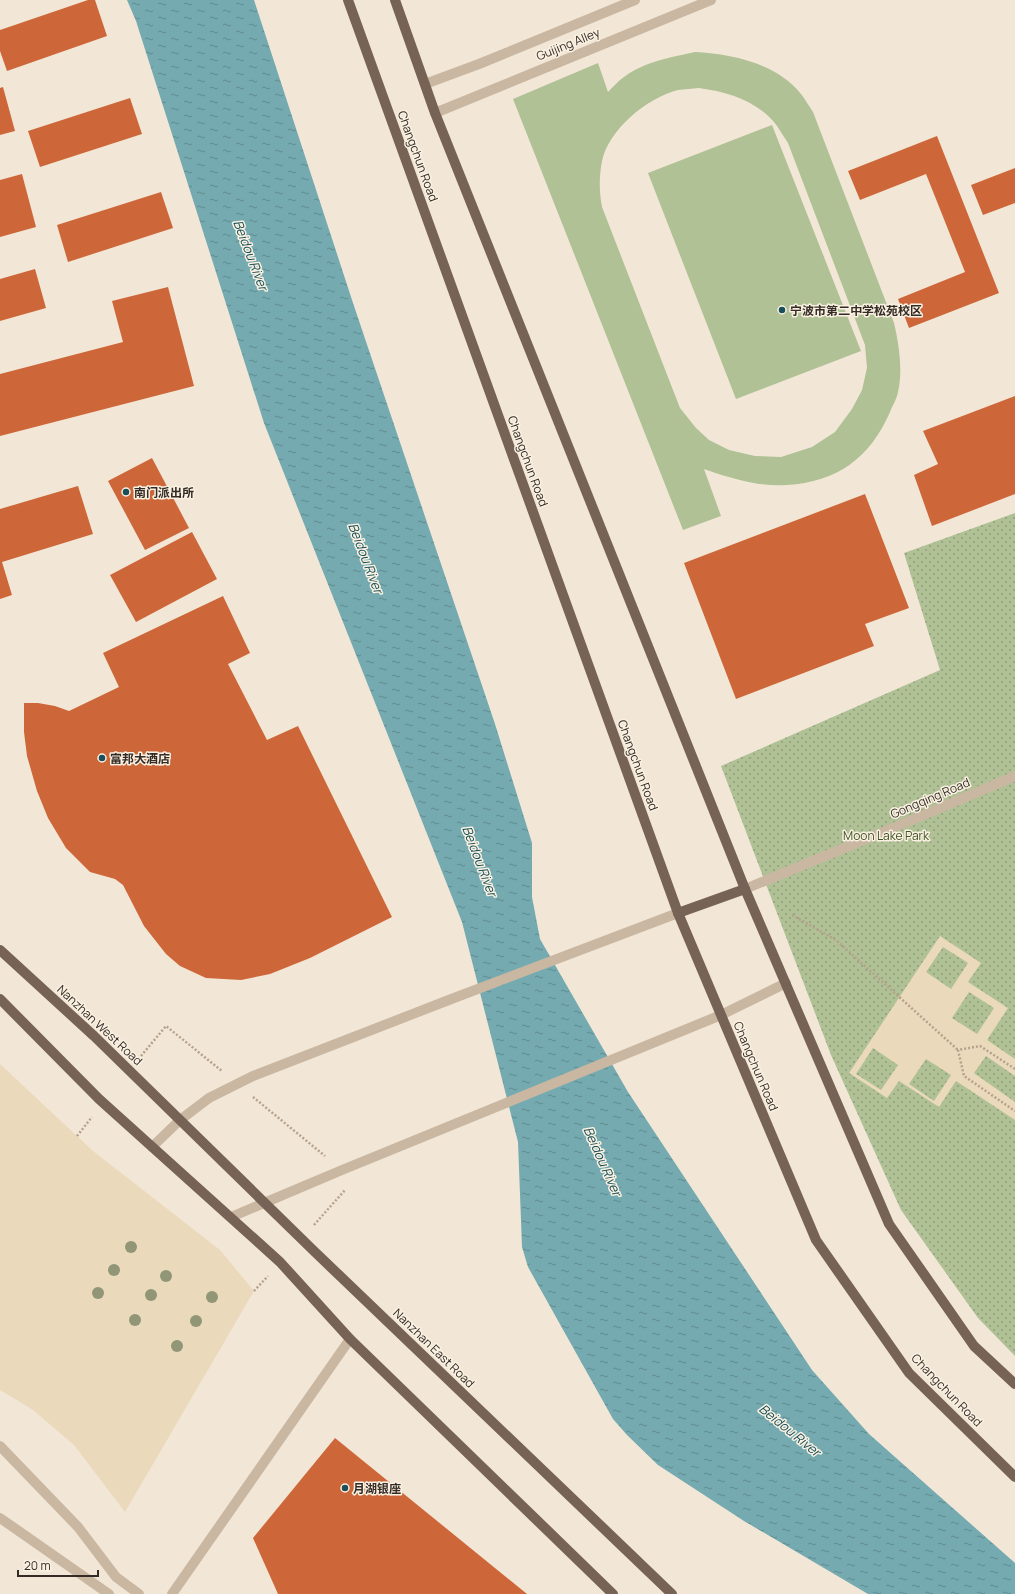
<svg xmlns="http://www.w3.org/2000/svg" width="1015" height="1594" font-family="Manrope,'Noto Sans SC',sans-serif">
  <defs>
    <pattern id="park-dots" width="8" height="8" patternUnits="userSpaceOnUse"><rect width="8" height="8" fill="#b0c196"/><path d="M2 2h.1M6 6h.1" fill="none" stroke="#909d7a" stroke-width="1.8" stroke-linecap="round"/></pattern>
    <pattern id="water-ripples" width="26" height="14" patternUnits="userSpaceOnUse"><rect width="26" height="14" fill="#74aab0"/><path d="M2 4q2-2 4 0t4 0M15 11q2-2 4 0t4 0" fill="none" stroke="#608b8f"/></pattern>
  </defs>
  <rect width="100%" height="100%" fill="#f2e7d6"/>
  <g fill="#b0c196" fill-rule="evenodd">
    <path d="M695,52c37,2 81,11 106,42 4,5 8,12 12,18l81,211c5,21 9,48 4,69 -1,7 -6,14 -8,20 -20,46 -53,70 -103,73 -29,2 -57,-7 -83,-16l17,47 -38,14 -170,-431 85,-36 10,29c5,-5 10,-11 16,-15 20,-15 47,-20 71,-25zM699,88c28,4 56,12 75,34 5,6 9,14 14,21l77,202 2,23 -5,22 -10,19 -17,23 -23,15 -31,10 -26,-1 -26,-6 -20,-10 -13,-12 -16,-20 -78,-201c-3,-15 -3,-31 0,-46 7,-32 45,-63 76,-71 7,-1 14,-1 21,-2z"/>
    <path d="M772,125l89,226 -125,48 -88,-226z"/>
  </g>
  <path fill="url(#park-dots)" d="M1015,513v843l-37,-38 -77,-108 -70,-155 -110,-289 219,-96 -36,-117z"/>
  <g fill="#ebd9bc" fill-rule="evenodd">
    <path d="M940,936l41,27 -13,19 40,26 -21,32 28,19v17l-29,-20 -12,17 41,29v18l-59,-39 -17,26 -40,-26 -12,17 -38,-25zM943,947l25,16 -17,26 -25,-17zM969,992l25,16 -17,26 -25,-16zM873,1048l25,17 -17,25 -25,-16zM926,1059l25,16 -17,26 -25,-17z"/>
    <path d="M0,1064l93,87 127,99 34,41 -129,221 -51,-67 -41,-35 -33,-20z"/>
  </g>
  <path fill="url(#water-ripples)" d="M127,0h127l100,306 141,418 37,119v54l8,42 88,153 184,278 57,64 146,129v31h-147l-124,-73 -86,-56 -31,-30 -14,-16 -85,-152 -6,-20 -4,-105 -56,-220 -198,-499 -128,-402z"/>
  <g fill="#cd6739">
    <path d="M88,0h7l12,36 -100,35 -7,-20v-21z"/>
    <path d="M3,87l12,44 -15,4v-47z"/>
    <path d="M130,98l12,36 -102,33 -12,-36z"/>
    <path d="M937,136l62,157 -90,35 -11,-29 67,-27 -39,-98 -66,26 -12,-29z"/>
    <path d="M1015,168v35l-32,12 -12,-30z"/>
    <path d="M22,174l14,53 -36,10v-57z"/>
    <path d="M161,192l12,36 -105,34 -11,-37z"/>
    <path d="M35,269l11,39 -46,13v-42z"/>
    <path d="M168,287l26,99 -194,50v-62l123,-32 -11,-41z"/>
    <path d="M1015,396v98l-83,32 -18,-51 24,-11 -15,-33z"/>
    <path d="M152,458l37,70 -44,22 -37,-69z"/>
    <path d="M78,486l15,48 -91,28 10,33 -12,4v-90z"/>
    <path d="M865,494l44,114 -44,16 9,22 -138,53 -52,-136z"/>
    <path d="M192,532l25,47 -81,43 -26,-47z"/>
    <path d="M223,596l27,57 -22,11 39,76 31,-14 94,191 -82,41 -40,16 -29,6 -35,-2 -26,-12 -14,-12 -22,-28 -21,-41 -8,-6 -25,-7 -24,-24 -18,-30 -11,-27 -10,-35 -3,-24v-29h14l17,3 14,5 50,-24 -16,-34z"/>
    <path d="M335,1438l192,156h-249l-25,-56z"/>
  </g>
  <g fill="none" stroke-linecap="round" stroke-linejoin="round">
    <g stroke="#b6a18c" stroke-width="2.5" stroke-dasharray="2 2" stroke-linecap="butt">
      <path d="M792,915l44,25 122,110"/>
      <path d="M141,1056l25,-30 56,45"/>
      <path d="M1015,1069l-35,-23 -22,4 6,26 51,35"/>
      <path d="M253,1097l72,59"/>
      <path d="M77,1136l15,-19"/>
      <path d="M314,1225l31,-35"/>
      <path d="M254,1291l14,-15"/>
    </g>
    <g stroke="#cab7a2" stroke-width="10">
      <path d="M425,84l54,-20 156,-64"/>
      <path d="M435,113l276,-113"/>
      <path d="M745,889l148,-61 122,-52"/>
      <path d="M152,1147l28,-27 29,-22 44,-22 201,-78 224,-85"/>
      <path d="M231,1217l111,-47 379,-155 65,-32"/>
      <path d="M0,1446l78,81 38,50 23,17"/>
      <path d="M0,1518l109,76"/>
      <path d="M172,1594l178,-255"/>
    </g>
    <g stroke="#776355" stroke-width="10">
      <path d="M348,0l330,913 138,327 93,133 106,104"/>
      <path d="M395,0l40,113 310,776 144,335 85,122 41,38"/>
      <path d="M678,913l67,-24"/>
      <path d="M0,950l94,86 222,217 356,341"/>
      <path d="M0,999l99,100 181,163 70,77 263,255"/>
    </g>
  </g>
  <g fill="#919676">
    <circle cx="131" cy="1247" r="6"/>
    <circle cx="114" cy="1270" r="6"/>
    <circle cx="166" cy="1276" r="6"/>
    <circle cx="98" cy="1293" r="6"/>
    <circle cx="151" cy="1295" r="6"/>
    <circle cx="212" cy="1297" r="6"/>
    <circle cx="135" cy="1320" r="6"/>
    <circle cx="196" cy="1321" r="6"/>
    <circle cx="177" cy="1346" r="6"/>
  </g>
  <g fill="#184f58" stroke="#faf1e2" stroke-width="1.5">
    <circle cx="782" cy="310" r="4"/>
    <circle cx="126" cy="492" r="4"/>
    <circle cx="102" cy="758" r="4"/>
    <circle cx="345" cy="1488" r="4"/>
  </g>
  <g text-anchor="middle" dominant-baseline="central" stroke-width="3" stroke-linejoin="round" paint-order="stroke">
    <g font-size="12" fill="#342b25" stroke="#faf1e2">
      <text transform="translate(568 44) rotate(-22)">Guijing Alley</text>
      <text transform="translate(418 156) rotate(70)">Changchun Road</text>
      <text transform="translate(528 461) rotate(70)">Changchun Road</text>
      <text transform="translate(638 765) rotate(70)">Changchun Road</text>
      <text transform="translate(930 798) rotate(-23)">Gongqing Road</text>
      <text transform="translate(100 1025) rotate(43)">Nanzhan West Road</text>
      <text transform="translate(756 1066) rotate(67)">Changchun Road</text>
      <text transform="translate(434 1348) rotate(44)">Nanzhan East Road</text>
      <text transform="translate(947 1390) rotate(46)">Changchun Road</text>
    </g>
    <g font-size="12" font-weight="bold" fill="#342b25" stroke="#faf1e2" text-anchor="start">
      <text x="790" y="310">宁波市第二中学松苑校区</text>
      <text x="134" y="492">南门派出所</text>
      <text x="110" y="758">富邦大酒店</text>
      <text x="353" y="1488">月湖银座</text>
    </g>
    <g font-size="12" fill="#415427" stroke="#faf1e2">
      <text x="886" y="835">Moon Lake Park</text>
    </g>
    <g font-size="13" font-style="italic" fill="#184f58" stroke="#faf1e2">
      <text transform="translate(251 255) rotate(69)">Beidou River</text>
      <text transform="translate(366 558) rotate(69)">Beidou River</text>
      <text transform="translate(480 861) rotate(69)">Beidou River</text>
      <text transform="translate(603 1161) rotate(66)">Beidou River</text>
      <text transform="translate(790 1430) rotate(39)">Beidou River</text>
    </g>
  </g>
  <path d="M18 1570v6h80v-6" fill="none" stroke="#342b25" stroke-width="2"/>
  <text x="24" y="1570" font-size="12" fill="#342b25" stroke="#faf1e2" stroke-width="3" paint-order="stroke">20 m</text>
</svg>
